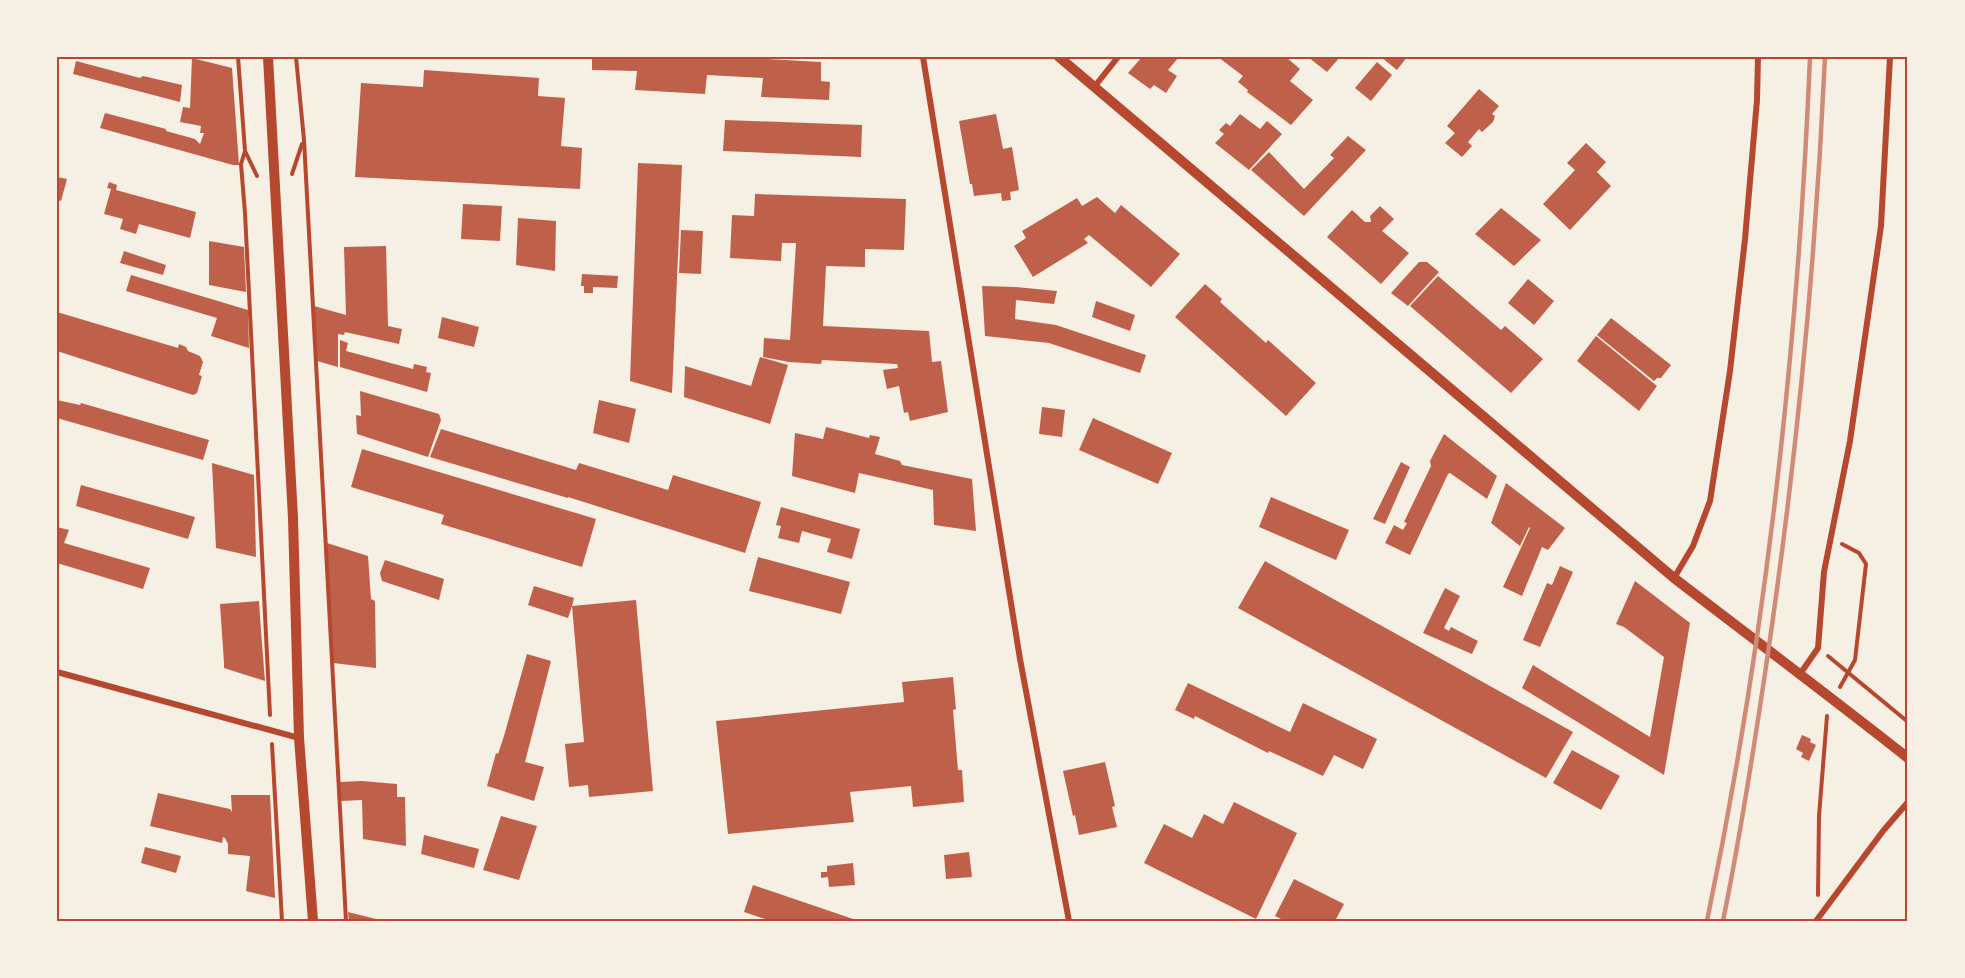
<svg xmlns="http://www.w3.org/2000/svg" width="1965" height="978" font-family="Commissioner,sans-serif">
  <rect width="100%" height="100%" fill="#f6efe4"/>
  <g fill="#bf614a">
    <path d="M592,57h141l88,5v19l9,1 -1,18 -68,-3 2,-19 -56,-3 -2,19 -70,-4 2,-19 -45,-1z"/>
    <path d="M1142,57h37l-11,13 9,6 -11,17 -12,-8 -4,4 -22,-16z"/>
    <path d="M1218,57h68l14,12 -10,12 23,19 -22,25 -44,-33 1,-2 -10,-8 5,-6z"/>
    <path d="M1308,57h32l-13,15z"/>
    <path d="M1381,57h26l-10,13z"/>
    <path d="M192,58l40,10 7,97h-6l-133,-37 5,-15 61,16v2l29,8 5,5 4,-11h-4l1,-7 -21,-4 3,-15 7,1z"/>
    <path d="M76,61l64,17 3,-2 39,9 -2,17 -107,-28z"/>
    <path d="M1377,62l15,13 -21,26 -16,-13z"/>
    <path d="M424,70l115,8 -1,18 27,2 -4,48 21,2 -2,41 -225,-12 6,-94 62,4z"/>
    <path d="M1479,89l20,17 -7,8 3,2 -2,6 -11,10 -3,-3 -11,13 4,4 -10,11 -17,-14 10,-10 -8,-7z"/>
    <path d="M996,114l7,35 9,-2 7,43 -9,2 1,8 -9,1 -1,-8 -27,3 -2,-12h-2l-11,-63z"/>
    <path d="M1240,114l20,15 7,-8 15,13 -33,36 -34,-27 9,-9 -5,-4 7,-7 4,3z"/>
    <path d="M725,120l137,5 -1,32 -138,-6z"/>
    <path d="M1348,136l18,14 -62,66 -53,-46 18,-18 35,37 30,-31 -4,-3z"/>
    <path d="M1586,143l20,19 -9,10 14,14 -41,44 -27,-26 32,-34 -8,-7z"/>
    <path d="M638,163l44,2 -10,228 -42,-12z"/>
    <path d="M57,177l10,2 -6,22 -4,-1z"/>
    <path d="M109,182l8,3 -1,5 80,22 -6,26 -51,-14 -3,10 -16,-5 3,-10 -19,-5 7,-25 -4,-1z"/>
    <path d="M755,194l151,5 -2,51 -39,-1v18l-39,-1 -3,60 106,5 3,31 9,-1 7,51 -38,9 -2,-9 -4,1 -5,-27 -12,3 -4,-19 15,-2 -1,-4 -75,-4 -1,4 -32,-2 -26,-5 1,-19 26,2 6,-97h-14l-1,18 -51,-3 2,-43 22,1z"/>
    <path d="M1097,197l18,16 6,-8 59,49 -29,33 -62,-52 -5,4 4,4 -55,34 -19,-31 12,-8 -4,-7 55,-33 5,8z"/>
    <path d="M463,204l39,2 -2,35 -39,-2z"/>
    <path d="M1380,206l14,13 -12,12 27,22 -28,31 -54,-47 25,-27 13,12h6l-1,-6z"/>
    <path d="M1501,208l40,32 -27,26 -39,-32z"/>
    <path d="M518,218l38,3 -1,50 -39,-6z"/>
    <path d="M681,230l22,1 -2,43 -22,-1z"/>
    <path d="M209,241l35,6 2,45 -37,-7z"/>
    <path d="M386,246l2,80 14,3 -3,15 -54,-12 -1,3 -6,-1v33l-21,-6 -3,-55 32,9 -2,-68z"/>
    <path d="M124,251l42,14 -3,10 -43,-12z"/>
    <path d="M1419,262h8l12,10 -31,34 -17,-13z"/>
    <path d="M582,274l36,2 -1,12 -24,-1v6h-9v-7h-3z"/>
    <path d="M131,275l117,35 1,38 -38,-12 6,-18 -91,-27z"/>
    <path d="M1438,276l63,54 4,-4 38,33 -32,34 -101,-87z"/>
    <path d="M1528,279l26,22 -20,24 -26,-22z"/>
    <path d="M1205,284l17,15 -2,3 46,41 2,-3 48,43 -30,33 -111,-99z"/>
    <path d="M982,286l34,1 41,4 -3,13 -38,-4 -1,19 41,6 90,30 -6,18 -91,-30 -64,-7z"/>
    <path d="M1096,301l39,14 -5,16 -38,-14z"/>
    <path d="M57,312l121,36 1,-4 7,3 2,4 12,5 3,6 -4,13 3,1 -5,17 -4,2 -136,-44z"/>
    <path d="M442,317l37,10 -5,20 -36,-9z"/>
    <path d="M1611,318l60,47 -10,13h-4l-3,3 -57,-46z"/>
    <path d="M1596,336l61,50 -18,25 -62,-50z"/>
    <path d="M340,340l8,3 -2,8 67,18 1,-5 13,3 -1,5 5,1 -4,19 -87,-25z"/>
    <path d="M760,357l28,8 -18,59 -86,-27 1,-31 66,20z"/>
    <path d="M360,391l79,23 2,6 -13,37 -71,-23 -1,-19 5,1z"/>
    <path d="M57,400l23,5 1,-2 128,37 -6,20 -146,-42z"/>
    <path d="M599,400l37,9 -7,34 -36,-10z"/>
    <path d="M1042,407l23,3 -3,27 -23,-3z"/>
    <path d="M1093,418l79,35 -14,31 -79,-34z"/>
    <path d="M826,427l43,11 1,-3 10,2 -5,17 25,7 2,4 70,14 4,52 -42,-6 -1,-35 -74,-17 -4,20 -63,-17 3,-43 28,6z"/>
    <path d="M441,429l135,41 3,-7 89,27 5,-15 88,27 -16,51 -177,-56v1l-138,-41z"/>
    <path d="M1444,434l53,42 -10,23 -37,-26 -2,1 -38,81 -25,-12 9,-18 9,5 4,-7 -3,-1 27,-56 -1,-5z"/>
    <path d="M362,449l234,70 -14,48 -141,-43 3,-9 -93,-28z"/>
    <path d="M1401,462l9,5 -25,57 -12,-5z"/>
    <path d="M212,463l42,12 2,82 -40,-9z"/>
    <path d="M1506,483l59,45 -17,22 -6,-3 -20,49 -19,-9 27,-59 -1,-1 -9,19 -29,-23z"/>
    <path d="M81,485l114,32 -7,22 -112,-33z"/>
    <path d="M1271,497l78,33 -13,30 -77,-33z"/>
    <path d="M781,507l79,22 -8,30 -25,-7 4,-13 -29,-8 -3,12 -21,-5 3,-12 -5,-1z"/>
    <path d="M57,527l12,3 -5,13 86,25 -7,21 -86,-26z"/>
    <path d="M327,543l41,13 3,43 4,2 1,67 -43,-5z"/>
    <path d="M758,557l92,25 -9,32 -92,-23z"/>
    <path d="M385,560l59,19 -5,21 -57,-19 -2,-8z"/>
    <path d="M1265,561l308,171 -27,46 -308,-170z"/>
    <path d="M1560,566l13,6 -33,75 -17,-7 24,-57 5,2z"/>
    <path d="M1635,581l55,42 -26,152 -142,-87 11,-23 117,72 14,-80 -40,-30 -8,-3z"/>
    <path d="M534,586l40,12 -2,8 64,-6 17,191 -64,6 -1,-12 -19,2 -4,-43 19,-2 -12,-136 -4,12 -40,-13z"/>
    <path d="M1445,588l15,8 -16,32 5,3 2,-4 27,14 -6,13 -49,-21z"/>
    <path d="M259,601l2,30 4,50 -41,-13v-5l-4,-59z"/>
    <path d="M527,654l24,7 -26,101 19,5 -10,34 -47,-15 9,-33 2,1 6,-18z"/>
    <path d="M953,677l3,32 -3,1 5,60h4l2,32 -51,5 -2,-21 -61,6 4,30 -126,12 -12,-113 188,-19 -2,-20z"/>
    <path d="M1188,683l102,49 13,-29 74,36 -14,30 -29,-14 -11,21 -54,-25 -1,2 -73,-37 -1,3 -19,-9z"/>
    <path d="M1802,735l9,4 -1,3 6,3 -7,16 -8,-4 2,-4 -7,-4z"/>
    <path d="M1572,750l48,26 -19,34 -48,-27z"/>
    <path d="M1105,762l10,44 -3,1 5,20 -38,8 -4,-20 -2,1 -10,-45z"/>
    <path d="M362,781l35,3v13h8l1,49 -43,-7 -1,-39 -21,1 -1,-19z"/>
    <path d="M158,793l72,16 2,3 -1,-17h39l5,103 -29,-7 4,-35 -22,-2v-10l-3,-6 -2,-1 -1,6 -72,-17z"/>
    <path d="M1234,802l63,31 -41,86 -112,-56 20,-39 28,14 12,-24 19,10z"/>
    <path d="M501,816l36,10 -18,54 -36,-10z"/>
    <path d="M424,835l55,14 -5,19 -53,-14z"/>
    <path d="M145,847l36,9 -5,17 -35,-10z"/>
    <path d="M969,852l3,25 -26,2 -2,-24z"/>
    <path d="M853,863l2,22 -26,2 -1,-10 -7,1v-6h6v-6z"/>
    <path d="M1294,879l50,25 -9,17h-50l-10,-5z"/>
    <path d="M753,885l106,36h-88l-27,-9z"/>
    <path d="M348,912l32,8v1h-31z"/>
  </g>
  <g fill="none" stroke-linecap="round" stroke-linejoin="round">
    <g stroke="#b5482f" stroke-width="4">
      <path d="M238,57l7,94 12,25"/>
      <path d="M296,57l8,83 42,781"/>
      <path d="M245,151l-4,13 4,49 25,502"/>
      <path d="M292,174l10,-30"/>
      <path d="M1828,656l80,66"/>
      <path d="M1840,687l15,-27 11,-96 -7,-11 -17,-9"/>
      <path d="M272,744l10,177"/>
      <path d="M1818,895l1,-79 8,-100"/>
    </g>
    <g stroke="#b5482f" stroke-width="6">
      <path d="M923,57l97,602 49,262"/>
      <path d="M1095,86l23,-29"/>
      <path d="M1674,578l19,-32 17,-45 20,-130 15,-132 12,-139 1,-43"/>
      <path d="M57,672l242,66"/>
      <path d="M1800,674l18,-26 6,-76 26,-131 31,-215 9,-169"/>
      <path d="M1816,921l67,-90 25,-29"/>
    </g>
    <g stroke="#b5482f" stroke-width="10">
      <path d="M268,57l25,461 6,220 14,183"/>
      <path d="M1059,57l615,521c78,60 157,119 234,180"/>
    </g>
    <g stroke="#cf8b77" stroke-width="4.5">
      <path d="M1707,921c59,-284 91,-574 103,-864"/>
      <path d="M1723,921c18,-89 32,-179 45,-268 29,-198 48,-396 57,-596"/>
    </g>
  </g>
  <rect width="1965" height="978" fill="none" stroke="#f6efe4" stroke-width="117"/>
  <rect x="58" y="58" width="1848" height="862" fill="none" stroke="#b5482f" stroke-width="2"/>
</svg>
